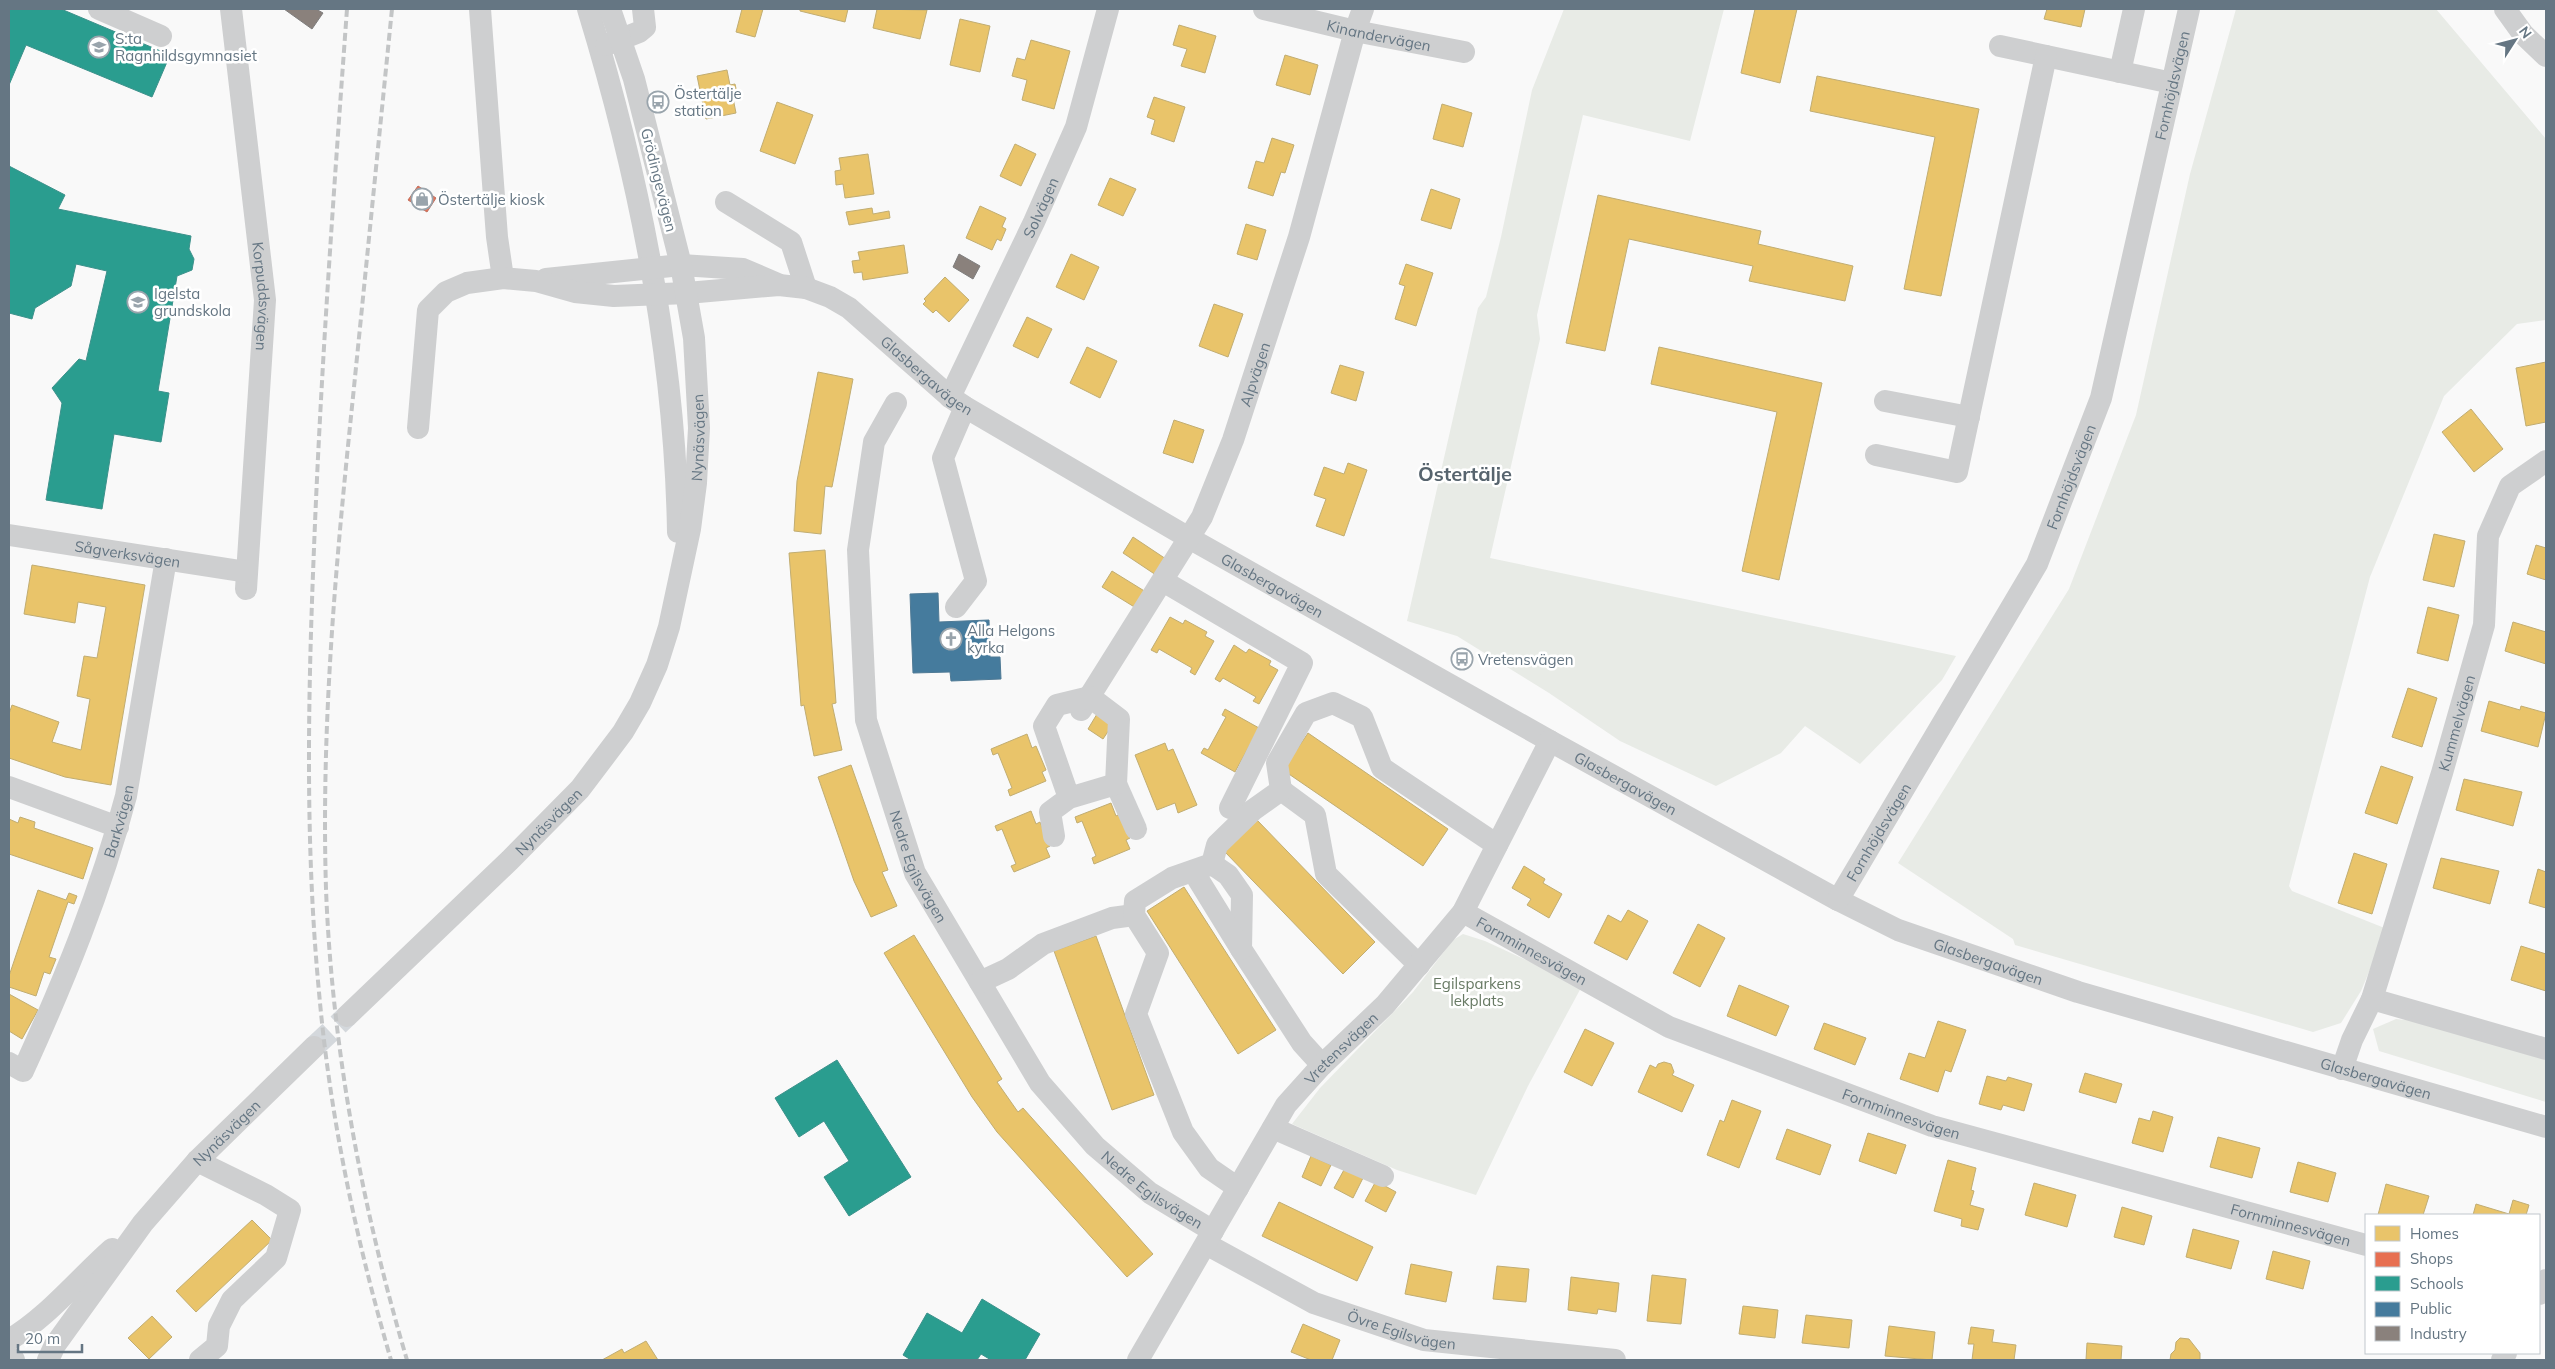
<svg xmlns="http://www.w3.org/2000/svg" width="2555" height="1369" font-family="Mulish,sans-serif">
  <rect width="100%" height="100%" fill="#f9f9f9"/>
  <g fill="#e8ebe6">
    <path d="M1564,9h160l-34,132 -107,-26 -46,200 3,24 -50,219 466,98 -14,24 -82,84 -55,-38 -24,27 -65,33 -96,-45 -71,-48 -92,-57 -50,-15 71,-313 8,-11 15,-60 31,-147z"/>
    <path d="M2236,9h200l110,130v181l-29,4 -73,72 -74,181 -81,309 3,5 95,38 -26,62 -20,32 -28,9 -298,-87 -2,-6 -115,-76 171,-274 67,-174 54,-241z"/>
    <path d="M1463,934l22,7 97,45 -54,100 -52,109 -79,-25 -105,-46 28,-36 93,-96 40,-52z"/>
    <path d="M2396,1019l30,3 120,30v50l-167,-51 -6,-22z"/>
  </g>
  <g fill="#e9c46a" stroke="#c1ad72">
    <path d="M742,9h21l-8,28 -19,-5z"/>
    <path d="M800,9h48l-3,13 -45,-11z"/>
    <path d="M877,9l50,1 -7,29 -47,-11z"/>
    <path d="M1755,9h42l-17,74 -39,-10z"/>
    <path d="M2047,9h38l-4,18 -37,-8z"/>
    <path d="M960,19l30,7 -10,46 -30,-7z"/>
    <path d="M1179,25l37,11 -11,37 -24,-7 6,-17 -14,-4z"/>
    <path d="M1031,40l39,11 -16,58 -32,-9 5,-20 -15,-4 5,-18 8,2z"/>
    <path d="M1285,55l33,10 -8,30 -34,-10z"/>
    <path d="M727,70l3,15 5,-1 3,13 -5,1 3,15 -30,6 -9,-43z"/>
    <path d="M1817,76l162,33 -38,187 -37,-7 31,-152 -125,-26z"/>
    <path d="M1154,97l31,10 -11,35 -23,-8 4,-14 -8,-3z"/>
    <path d="M777,102l36,13 -18,49 -35,-13z"/>
    <path d="M1442,104l30,9 -9,34 -30,-8z"/>
    <path d="M1272,138l22,7 -9,28 -4,-1 -8,24 -25,-8 8,-27 8,2z"/>
    <path d="M1015,144l21,10 -15,32 -21,-10z"/>
    <path d="M868,154l6,40 -29,4 -2,-14 -7,1 -1,-14 6,-1 -2,-12z"/>
    <path d="M1110,178l26,11 -13,27 -25,-11z"/>
    <path d="M1431,189l29,10 -9,30 -30,-9z"/>
    <path d="M1598,195l163,36 -3,13 95,22 -8,35 -96,-20 4,-15 -124,-27 -24,112 -39,-8z"/>
    <path d="M980,206l26,12 -4,9 4,2 -5,12 -4,-2 -5,11 -26,-12z"/>
    <path d="M872,208l1,6 16,-3 1,7 -41,7 -3,-13z"/>
    <path d="M1246,224l20,6 -9,30 -20,-6z"/>
    <path d="M904,245l4,28 -45,7 -1,-8 -8,1 -2,-12 8,-1 -2,-8z"/>
    <path d="M1071,254l28,13 -15,33 -28,-13z"/>
    <path d="M1406,264l27,9 -17,53 -21,-7 10,-33 -6,-2z"/>
    <path d="M945,277l24,23 -20,22 -13,-12 -3,3 -10,-9 3,-3 -2,-2z"/>
    <path d="M1214,304l29,10 -15,43 -29,-11z"/>
    <path d="M1027,317l25,12 -14,29 -25,-12z"/>
    <path d="M1087,347l30,14 -17,37 -30,-15z"/>
    <path d="M1659,347l163,36 -43,197 -37,-9 35,-159 -126,-28z"/>
    <path d="M2546,362v60l-20,4 -10,-58z"/>
    <path d="M1340,365l24,7 -8,29 -25,-8z"/>
    <path d="M818,372l35,7 -21,108 -7,-1 -4,48 -27,-3 3,-50z"/>
    <path d="M2471,409l32,40 -29,23 -32,-40z"/>
    <path d="M1174,420l30,10 -11,33 -30,-10z"/>
    <path d="M1348,463l19,7 -23,66 -28,-10 10,-27 -12,-4 10,-28 20,7z"/>
    <path d="M2434,534l31,7 -11,46 -31,-7z"/>
    <path d="M1133,537l33,22 -10,16 -33,-22z"/>
    <path d="M2536,545l10,3v32l-19,-6z"/>
    <path d="M825,550l11,153 -4,1 10,46 -28,6 -10,-51 -3,1 -12,-153z"/>
    <path d="M32,565l113,20 -34,200 -46,-8 -56,-19v-44l3,-9 47,17 -7,20 29,8 9,-51 -13,-3 7,-40 13,2 9,-51 -28,-5 -3,21 -51,-9z"/>
    <path d="M1112,571l34,21 -10,16 -34,-21z"/>
    <path d="M2428,607l31,8 -11,46 -31,-8z"/>
    <path d="M1170,617l13,7 2,-4 22,12 -2,4 9,5 -19,34 -5,-3 2,-4 -33,-19 -2,4 -6,-3z"/>
    <path d="M2513,622l33,10v32l-41,-13z"/>
    <path d="M1234,645l12,8 3,-4 22,12 -2,4 9,5 -19,34 -6,-3 3,-4 -33,-19 -3,4 -5,-3z"/>
    <path d="M2408,688l29,10 -15,49 -30,-10z"/>
    <path d="M2489,701l31,9 1,-4 25,7 -8,34 -57,-16z"/>
    <path d="M1225,709l34,19 -24,44 -34,-19 3,-5 4,2 18,-33 -4,-2z"/>
    <path d="M1097,714l16,10 -10,15 -15,-10z"/>
    <path d="M1308,733l140,96 -25,37 -140,-96z"/>
    <path d="M1027,734l5,14 4,-2 10,24 -4,2 4,9 -36,15 -2,-6 4,-2 -14,-35 -5,2 -2,-6z"/>
    <path d="M1165,743l3,8 5,-2 24,56 -19,8 -3,-10 -18,7 -22,-55z"/>
    <path d="M851,765l37,105 -6,2 15,34 -26,11 -17,-36 -36,-104z"/>
    <path d="M2381,766l32,11 -16,47 -32,-11z"/>
    <path d="M2464,779l58,13 -9,34 -57,-16z"/>
    <path d="M1111,803l5,13 4,-2 10,24 -4,2 4,9 -36,15 -2,-6 4,-2 -14,-35 -5,2 -2,-6z"/>
    <path d="M1031,811l5,13 4,-2 10,24 -4,2 4,9 -36,15 -3,-6 5,-2 -14,-35 -5,2 -2,-5z"/>
    <path d="M20,817l15,5 -1,6 59,20 -10,31 -74,-25v-35l9,4z"/>
    <path d="M1257,820l118,122 -32,32 -118,-122z"/>
    <path d="M2354,853l33,11 -15,50 -34,-11z"/>
    <path d="M2441,858l58,13 -9,33 -57,-16z"/>
    <path d="M1524,866l21,13 -2,4 19,11 -13,24 -22,-13 4,-6 -19,-11z"/>
    <path d="M2538,869l8,3v36l-17,-5z"/>
    <path d="M1184,887l92,143 -38,24 -91,-143z"/>
    <path d="M38,890l28,10 3,-7 8,3 -3,8 -6,-2 -19,55 7,2 -6,15 -6,-2 -8,24 -27,-9v-11z"/>
    <path d="M1628,910l20,11 -21,39 -33,-17 14,-28 13,7z"/>
    <path d="M1698,924l27,14 -25,49 -27,-14z"/>
    <path d="M914,935l88,144 -5,3 21,30 5,-4 130,146 -26,23 -130,-145 -25,-35 -88,-144z"/>
    <path d="M1096,936l58,159 -42,15 -58,-159z"/>
    <path d="M2521,946l25,8v37l-35,-11z"/>
    <path d="M1739,985l50,21 -13,30 -49,-20z"/>
    <path d="M9,994l29,16 -16,29 -13,-8z"/>
    <path d="M1938,1021l28,9 -15,42 -6,-2 -7,22 -38,-13 9,-26 16,5z"/>
    <path d="M1824,1023l42,15 -11,27 -41,-16z"/>
    <path d="M1585,1029l29,14 -22,43 -28,-14z"/>
    <path d="M1664,1062l7,2 3,8 -2,3 22,10 -12,27 -44,-20 12,-27 6,3 2,-4z"/>
    <path d="M2085,1073l37,11 -6,19 -37,-11z"/>
    <path d="M1987,1076l19,5 2,-4 24,7 -8,27 -21,-6 -2,5 -22,-6z"/>
    <path d="M1732,1100l29,11 -22,57 -32,-13 13,-35 4,2z"/>
    <path d="M2153,1111l20,6 -10,35 -31,-9 7,-25 11,3z"/>
    <path d="M1787,1129l44,16 -11,30 -44,-16z"/>
    <path d="M1868,1133l38,12 -10,29 -37,-13z"/>
    <path d="M2218,1137l42,11 -8,30 -42,-11z"/>
    <path d="M1311,1156l20,9 -10,21 -19,-9z"/>
    <path d="M1948,1160l28,8 -5,22 3,1 -4,14 14,4 -6,21 -17,-4 1,-7 -28,-8z"/>
    <path d="M2298,1162l38,11 -8,29 -38,-10z"/>
    <path d="M1345,1168l18,10 -10,20 -19,-10z"/>
    <path d="M1376,1181l20,11 -10,20 -21,-11z"/>
    <path d="M2034,1183l42,12 -9,32 -42,-12z"/>
    <path d="M2386,1184l43,12 -6,19h-45z"/>
    <path d="M2513,1200l16,5 -3,10h-53l3,-11 33,10z"/>
    <path d="M1279,1202l94,45 -16,34 -95,-45z"/>
    <path d="M2122,1207l30,9 -8,29 -30,-8z"/>
    <path d="M252,1220l20,20 -76,72 -20,-21z"/>
    <path d="M2193,1229l46,12 -8,28 -45,-12z"/>
    <path d="M2273,1251l37,10 -7,28 -37,-10z"/>
    <path d="M1411,1264l41,8 -6,30 -41,-8z"/>
    <path d="M1497,1266l32,3 -3,33 -33,-3z"/>
    <path d="M1652,1275l34,4 -5,45 -34,-3z"/>
    <path d="M1571,1277l48,6 -3,29 -18,-3 -1,5 -29,-4z"/>
    <path d="M1743,1306l35,4 -3,28 -36,-4z"/>
    <path d="M1806,1315l46,5 -3,28 -47,-5z"/>
    <path d="M152,1316l20,21 -23,22 -21,-21z"/>
    <path d="M1303,1324l37,16 -8,20h-21l-20,-8z"/>
    <path d="M1889,1326l46,6 -3,28 -47,-4z"/>
    <path d="M1971,1327l23,3 -2,12 24,3 -2,15h-42l2,-16h-6z"/>
    <path d="M2180,1338l9,1 11,14v7h-30l1,-6 4,-4 1,-8z"/>
    <path d="M646,1341l12,19h-56l20,-11 2,4z"/>
    <path d="M2087,1343l35,3 -1,14h-35z"/>
  </g>
  <path fill="#e76f51" stroke="#c07160" d="M418,186l18,12 -9,14 -19,-12z"/>
  <g fill="#2a9d8f" stroke="#3c918b">
    <path d="M9,9h52l109,46 -18,42 -126,-52 -17,40z"/>
    <path d="M9,166l56,29 -7,14 133,27 -2,13 5,10 -2,11 -15,6 -19,115 11,2 -8,49 -47,-8 -12,75 -56,-9 16,-97 -10,-15 27,-29 7,2 21,-90 -31,-7 -5,22 -36,22 -3,11 -23,-6z"/>
    <path d="M837,1060l74,117 -62,39 -25,-39 25,-16 -25,-40 -25,16 -24,-39z"/>
    <path d="M982,1299l58,35 -15,26h-34l-10,-6 -4,6h-66l-8,-5 24,-42 35,20z"/>
  </g>
  <path fill="#457b9d" stroke="#4f7a95" d="M938,593l1,29 50,-2 1,37h10l1,22 -50,2 -1,-9 -37,1 -3,-79z"/>
  <g fill="#8a817c" stroke="#7f7e7e">
    <path d="M284,9h32l7,4 -11,16z"/>
    <path d="M959,254l21,12 -7,13 -20,-12z"/>
  </g>
  <g fill="none" stroke-linecap="round" stroke-linejoin="round">
    <path stroke="#d4d8dc" stroke-width="22" stroke-dasharray="22 11" stroke-linecap="butt" d="M314,1047l33,-31"/>
    <g stroke="#cecfd0" stroke-width="22">
      <path d="M99,9l62,27"/>
      <path id="s1" d="M231,9l34,291 -19,289"/>
      <path d="M480,9l17,228 6,41"/>
      <path d="M588,9c51,167 87,348 90,523"/>
      <path id="s2" d="M1264,9l91,22 109,21"/>
      <path d="M2505,9l18,25 23,22"/>
      <path d="M606,45l33,-13 6,-5 -2,-18"/>
      <path d="M2000,46l172,37"/>
      <path d="M2120,72l14,-63"/>
      <path d="M726,202l65,40 15,46"/>
      <path d="M546,279l135,-14 62,4 35,15"/>
      <path id="s3" d="M950,397l84,-175 42,-95 32,-118"/>
      <path d="M1885,401l84,16"/>
      <path id="s4" d="M896,403l-22,39 -16,108 8,170 49,153 125,210 55,63 55,47 63,38"/>
      <path id="s5" d="M418,428l10,-118 18,-18 21,-9 36,-5 33,3 39,11 39,4 73,-3 92,-8 27,3 24,9 19,11 101,89 15,10 224,131 361,203 288,159 60,30 180,62 468,135"/>
      <path d="M1876,455l81,17 89,-416"/>
      <path id="s6" d="M9,535l238,37"/>
      <path d="M1163,581l139,82 -72,145"/>
      <path d="M956,607l20,-26 -33,-123 22,-51"/>
      <path id="s7" d="M1081,710l121,-193 31,-77 66,-203 56,-206 8,-22"/>
      <path d="M1116,784l20,45"/>
      <path d="M9,787l109,40"/>
      <path d="M1281,790l34,25 11,59 93,91"/>
      <path d="M1054,836l-4,-24 19,-14 47,-14 3,-65 -29,-22 -33,8 -13,21 25,72"/>
      <path d="M1212,864l16,11 14,20 -1,54 61,94 20,22"/>
      <path d="M1193,871l48,78"/>
      <path id="s8" d="M1838,900l199,-336 64,-166 88,-389"/>
      <path id="s9" d="M1463,912l206,115 263,99 434,119"/>
      <path d="M980,982l28,-13 35,-25 69,-26 22,-3"/>
      <path d="M2372,999l174,50"/>
      <path id="s10" d="M347,1016l163,-156 70,-71 43,-57 17,-29 17,-38 12,-38 21,-98 6,-46 3,-55 -5,-90 -13,-73 -47,-186 -24,-70"/>
      <path id="s11" d="M9,1063l14,8c41,-90 78,-180 103,-275l40,-237"/>
      <path id="s12" d="M2342,1069l10,-29 20,-41 70,-226 42,-148 4,-89 22,-50 36,-25"/>
      <path d="M1273,1128l110,48"/>
      <path d="M197,1161l69,34 24,15 -14,48 -44,42 -13,26 -2,20 -17,14"/>
      <path d="M1238,1188l-29,-20 -26,-36 -47,-118 22,-61 -24,-38 1,-14 37,-23 40,-14 5,-19 36,-35 28,-20 -4,-27 29,-50 27,-10 29,14 20,51 115,77"/>
      <path id="s13" d="M1206,1244l108,59 110,37 191,20"/>
      <path d="M2539,1294l7,-14"/>
      <path d="M9,1340c39,-23 69,-61 103,-91"/>
      <path d="M9,1357l5,3"/>
      <path id="s14" d="M48,1360l7,-15 88,-122 54,-62 117,-114"/>
      <path id="s15" d="M1138,1360l148,-255 36,-40 63,-60 78,-93 87,-171"/>
      <path d="M2502,1360l4,-7"/>
    </g>
    <g stroke="#c3c5c6" stroke-width="4" stroke-dasharray="8 4" stroke-linecap="butt">
      <path d="M347,9c-13,179 -26,359 -33,539 -6,148 -9,296 5,444 11,125 37,248 72,368"/>
      <path d="M392,9c-13,129 -26,259 -39,388 -17,164 -32,327 -27,492 6,159 36,319 81,471"/>
    </g>
  </g>
  <defs>
    <g id="school-ring" transform="scale(1.125)"><circle r="9.5" fill="#fff" stroke="#99a4ac" stroke-width="1.5"/><path d="M0-5L7-2L0 1L-7-2ZM-4 1L0 2.5L4 1V4Q0 6-4 4Z" fill="#99a4ac"/></g>
    <g id="bus-ring" transform="scale(1.125)"><circle r="9.5" fill="#fff" stroke="#99a4ac" stroke-width="1.5"/><path d="M-5-6H5V4H4V6H2V4H-2V6H-4V4H-5ZM-3.5-4V0h7V-4ZM-3.5 1.2v1.5H-2V1.2ZM2 1.2v1.5H3.5V1.2Z" fill="#99a4ac"/></g>
    <g id="shop-ring" transform="scale(1.125)"><circle r="9.5" fill="#fff" stroke="#99a4ac" stroke-width="1.5"/><path d="M-5-2.5h2.3a2.7 3.5 0 0 1 5.4 0H5L5.5 6h-11ZM-1.5-2.5h3a1.5 2.3 0 0 0-3 0Z" fill="#99a4ac"/></g>
    <g id="church-ring" transform="scale(1.125)"><circle r="9.5" fill="#fff" stroke="#99a4ac" stroke-width="1.5"/><path d="M-1.2-6h2.4v3.5h3.3v2.4h-3.3V6h-2.4V-.1h-3.3v-2.4h3.3Z" fill="#99a4ac"/></g>
  </defs>
  <g fill-rule="evenodd">
    <use href="#school-ring" x="99" y="47"/>
    <use href="#bus-ring" x="658" y="102"/>
    <use href="#shop-ring" x="422" y="199"/>
    <use href="#school-ring" x="138" y="302"/>
    <use href="#church-ring" x="951" y="639"/>
    <use href="#bus-ring" x="1462" y="659"/>
  </g>
  <g text-anchor="middle" dominant-baseline="central" stroke-width="5" stroke-linejoin="round" paint-order="stroke">
    <g font-size="15" fill="#657683" stroke="#fff">
      <text stroke="none"><textPath href="#s2" startOffset="118">Kinandervägen</textPath></text>
      <text stroke="none"><textPath href="#s8" startOffset="889">Fornhöjdsvägen</textPath></text>
      <text transform="translate(659 180) rotate(76)">Grödingevägen</text>
      <text stroke="none"><textPath href="#s3" startOffset="210">Solvägen</textPath></text>
      <text stroke="none"><textPath href="#s1" startOffset="289">Korpuddsvägen</textPath></text>
      <text stroke="none"><textPath href="#s5" startOffset="659">Glasbergavägen</textPath></text>
      <text stroke="none"><textPath href="#s7" startOffset="380">Alpvägen</textPath></text>
      <text stroke="none"><textPath href="#s10" startOffset="704">Nynäsvägen</textPath></text>
      <text stroke="none"><textPath href="#s8" startOffset="484">Fornhöjdsvägen</textPath></text>
      <text stroke="none"><textPath href="#s6" startOffset="120">Sågverksvägen</textPath></text>
      <text stroke="none"><textPath href="#s5" startOffset="1064">Glasbergavägen</textPath></text>
      <text stroke="none"><textPath href="#s12" startOffset="365">Kummelvägen</textPath></text>
      <text stroke="none"><textPath href="#s5" startOffset="1469">Glasbergavägen</textPath></text>
      <text stroke="none"><textPath href="#s10" startOffset="280">Nynäsvägen</textPath></text>
      <text stroke="none"><textPath href="#s11" startOffset="284">Barkvägen</textPath></text>
      <text stroke="none"><textPath href="#s8" startOffset="79">Fornhöjdsvägen</textPath></text>
      <text stroke="none"><textPath href="#s4" startOffset="480">Nedre Egilsvägen</textPath></text>
      <text stroke="none"><textPath href="#s9" startOffset="79">Fornminnesvägen</textPath></text>
      <text stroke="none"><textPath href="#s5" startOffset="1874">Glasbergavägen</textPath></text>
      <text stroke="none"><textPath href="#s15" startOffset="374">Vretensvägen</textPath></text>
      <text stroke="none"><textPath href="#s5" startOffset="2279">Glasbergavägen</textPath></text>
      <text stroke="none"><textPath href="#s9" startOffset="484">Fornminnesvägen</textPath></text>
      <text stroke="none"><textPath href="#s14" startOffset="290">Nynäsvägen</textPath></text>
      <text stroke="none"><textPath href="#s4" startOffset="885">Nedre Egilsvägen</textPath></text>
      <text stroke="none"><textPath href="#s9" startOffset="889">Fornminnesvägen</textPath></text>
      <text stroke="none"><textPath href="#s13" startOffset="215">Övre Egilsvägen</textPath></text>
    </g>
    <g font-size="15" fill="#657683" stroke="#fff" text-anchor="start">
      <text x="115" y="38">S:ta<tspan x="115" dy="17">Ragnhildsgymnasiet</tspan></text>
      <text x="674" y="93">Östertälje<tspan x="674" dy="17">station</tspan></text>
      <text x="438" y="199">Östertälje kiosk</text>
      <text x="154" y="293">Igelsta<tspan x="154" dy="17">grundskola</tspan></text>
      <text x="967" y="630">Alla Helgons<tspan x="967" dy="17">kyrka</tspan></text>
      <text x="1478" y="659">Vretensvägen</text>
    </g>
    <g font-size="15" fill="#687a64" stroke="#fff">
      <text x="1477" y="983">Egilsparkens<tspan x="1477" dy="17">lekplats</tspan></text>
    </g>
    <g font-size="20" font-weight="bold" fill="#57646e" stroke="#fff">
      <text x="1465" y="473">Östertälje</text>
    </g>
  </g>
  <rect width="2555" height="1369" fill="none" stroke="#657683" stroke-width="20"/>
  <rect x="2365" y="1214" width="175" height="140" fill="#ffffff" stroke="#c1c8cd"/>
  <rect x="2375" y="1226" width="25" height="15" fill="#e9c46a" stroke="#c1c8cd"/>
  <text x="2410" y="1239" font-size="15" fill="#657683">Homes</text>
  <rect x="2375" y="1252" width="25" height="15" fill="#e76f51" stroke="#c1c8cd"/>
  <text x="2410" y="1264" font-size="15" fill="#657683">Shops</text>
  <rect x="2375" y="1276" width="25" height="15" fill="#2a9d8f" stroke="#c1c8cd"/>
  <text x="2410" y="1289" font-size="15" fill="#657683">Schools</text>
  <rect x="2375" y="1302" width="25" height="15" fill="#457b9d" stroke="#c1c8cd"/>
  <text x="2410" y="1314" font-size="15" fill="#657683">Public</text>
  <rect x="2375" y="1326" width="25" height="15" fill="#8a817c" stroke="#c1c8cd"/>
  <text x="2410" y="1339" font-size="15" fill="#657683">Industry</text>
  <g transform="translate(2515 40) rotate(54)" stroke="#ffffff" stroke-width="4" paint-order="stroke">
  <path d="M0-4L9 19L0 12L-9 19Z" fill="#657683"/>
  <text y="-8" font-size="14" font-weight="bold" text-anchor="middle" fill="#657683">N</text>
  </g>
  <path d="M18 1344v8h64v-8" fill="none" stroke="#657683" stroke-width="2.5"/>
  <text x="25" y="1344" font-size="15" fill="#657683" stroke="#ffffff" stroke-width="4" paint-order="stroke">20 m</text>
</svg>
